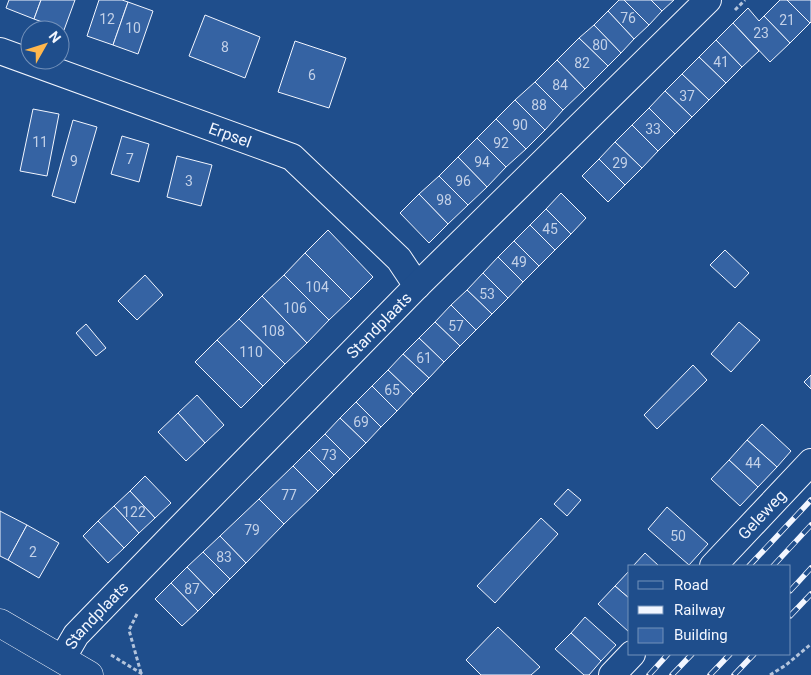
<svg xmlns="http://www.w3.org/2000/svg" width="811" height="675" font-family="Roboto,sans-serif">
  <rect width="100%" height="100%" fill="#1f4e8c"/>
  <g fill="#3563a3" stroke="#f2f6ff">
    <path d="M9,0h32l-7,19 -28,-11z"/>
    <path d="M41,0h34l-11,30 -30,-11z"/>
    <path d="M99,0h23l6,2 -15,43 -26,-9z"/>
    <path d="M619,0h5l25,25 -15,14 -26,-28z"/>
    <path d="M624,0h27l11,11 -13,14z"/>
    <path d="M651,0h23l-12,11z"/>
    <path d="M780,0h7l23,23 -20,20 -26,-27z"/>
    <path d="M787,0h24v22l-1,1z"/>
    <path d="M128,2l25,9 -15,43 -25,-9z"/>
    <path d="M748,8l11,13 5,-5 26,27 -20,19 -37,-39z"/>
    <path d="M608,11l26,28 -13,14 -27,-28z"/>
    <path d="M205,15l55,22 -15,41 -56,-22z"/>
    <path d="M733,23l26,28 -17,16 -26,-27z"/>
    <path d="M594,25l27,28 -13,13 -29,-28z"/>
    <path d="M579,38l29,28 -23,23 -28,-29z"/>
    <path d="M716,40l26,27 -16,16 -27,-26z"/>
    <path d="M295,41l51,17 -17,50 -51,-16z"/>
    <path d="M699,57l27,26 -17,17 -27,-26z"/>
    <path d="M557,60l28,29 -22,21 -28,-28z"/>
    <path d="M682,74l27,26 -17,17 -27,-26z"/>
    <path d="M535,82l28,28 -18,20 -30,-30z"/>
    <path d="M665,91l27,26 -17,17 -26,-26z"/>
    <path d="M515,100l30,30 -19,19 -30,-30z"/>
    <path d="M649,108l26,26 -17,17 -26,-26z"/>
    <path d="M33,109l26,5 -12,62 -27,-5z"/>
    <path d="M496,119l30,30 -20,18 -29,-29z"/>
    <path d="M73,120l24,7 -22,76 -23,-7z"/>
    <path d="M632,125l26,26 -16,17 -27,-26z"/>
    <path d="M122,136l27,8 -10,38 -28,-8z"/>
    <path d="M477,138l29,29 -19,20 -29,-30z"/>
    <path d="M615,142l27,26 -17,17 -26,-26z"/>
    <path d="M177,156l35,9 -11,41 -34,-9z"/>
    <path d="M458,157l29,30 -19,18 -29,-29z"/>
    <path d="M599,159l26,26 -17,17 -26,-26z"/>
    <path d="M439,176l29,29 -20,19 -29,-30z"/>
    <path d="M561,193l25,25 -15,16 -25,-25z"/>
    <path d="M419,194l29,30 -19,19 -29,-30z"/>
    <path d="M546,209l25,25 -16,16 -25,-25z"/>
    <path d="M530,225l25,25 -16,16 -25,-25z"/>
    <path d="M328,230l45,47 -22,22 -46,-46z"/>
    <path d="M514,241l25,25 -16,16 -25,-25z"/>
    <path d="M725,250l24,23 -14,15 -25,-23z"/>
    <path d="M305,253l46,46 -22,21 -45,-45z"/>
    <path d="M498,257l25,25 -15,16 -25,-25z"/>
    <path d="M483,273l25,25 -16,16 -25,-24z"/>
    <path d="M145,275l18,20 -26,25 -19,-19z"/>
    <path d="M284,275l45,45 -22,23 -45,-47z"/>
    <path d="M467,290l25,24 -16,16 -25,-25z"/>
    <path d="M262,296l45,47 -22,21 -46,-45z"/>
    <path d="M451,305l25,25 -16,16 -25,-24z"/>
    <path d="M239,319l46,45 -22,22 -46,-46z"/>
    <path d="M435,322l25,24 -16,16 -25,-24z"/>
    <path d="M739,322l21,18 -29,32 -20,-18z"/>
    <path d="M86,324l20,24 -10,8 -20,-23z"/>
    <path d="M419,338l25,24 -15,16 -26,-24z"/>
    <path d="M217,340l46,46 -22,22 -46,-46z"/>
    <path d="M403,354l26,24 -16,16 -25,-24z"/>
    <path d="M693,365l14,15 -50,49 -13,-14z"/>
    <path d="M388,370l25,24 -16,17 -25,-25z"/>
    <path d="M811,375v14l-7,-7z"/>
    <path d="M372,386l25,25 -16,16 -25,-25z"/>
    <path d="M197,395l27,30 -19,18 -27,-30z"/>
    <path d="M356,402l25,25 -15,16 -26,-25z"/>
    <path d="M178,413l27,30 -19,18 -28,-29z"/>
    <path d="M340,418l26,25 -16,16 -25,-25z"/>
    <path d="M762,424l29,27 -14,16 -30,-27z"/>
    <path d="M325,434l25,25 -16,16 -25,-25z"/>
    <path d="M747,440l30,27 -19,20 -29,-27z"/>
    <path d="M309,450l25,25 -16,16 -25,-25z"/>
    <path d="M729,460l29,27 -18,19 -29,-27z"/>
    <path d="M293,466l25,25 -34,33 -25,-25z"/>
    <path d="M145,476l26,27 -16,15 -25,-27z"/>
    <path d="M568,489l13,11 -14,16 -13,-12z"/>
    <path d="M130,491l25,27 -16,15 -25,-27z"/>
    <path d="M259,499l25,25 -38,39 -26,-27z"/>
    <path d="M114,506l25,27 -15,15 -26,-27z"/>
    <path d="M667,507l41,37 -19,21 -41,-36z"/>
    <path d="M0,511l27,14 -19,35 -8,-4z"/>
    <path d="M541,518l17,16 -63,69 -18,-17z"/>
    <path d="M98,521l26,27 -16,15 -25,-27z"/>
    <path d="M27,525l32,18 -20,35 -31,-18z"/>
    <path d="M220,536l26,27 -16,16 -27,-27z"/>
    <path d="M203,552l27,27 -16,16 -27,-28z"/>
    <path d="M645,553l14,13h-26z"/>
    <path d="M187,567l27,28 -16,16 -27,-28z"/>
    <path d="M630,570v29l-15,-13z"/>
    <path d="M171,583l27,28 -16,15 -27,-27z"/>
    <path d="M615,586l15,13 -1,33 -31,-28z"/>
    <path d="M585,617l31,28 -15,16 -30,-28z"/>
    <path d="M498,627l42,40 -9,8h-50l-15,-15z"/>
    <path d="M571,633l30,28 -12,14h-5l-29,-26z"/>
  </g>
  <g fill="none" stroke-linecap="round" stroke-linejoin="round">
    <g stroke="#f2f6ff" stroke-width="28">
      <g id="street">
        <path id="s1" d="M0,51l292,106 107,102 18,27"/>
        <path id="s2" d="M713,566l98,-104"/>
        <path id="s3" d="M62,659l14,-24 100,-103 241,-246 291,-286"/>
        <path d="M612,675l20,-21"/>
      </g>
    </g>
    <g stroke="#f2f6ff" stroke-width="29">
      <path id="secondary" d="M0,623l89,52"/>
    </g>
    <g stroke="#b3c4dc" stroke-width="3" stroke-dasharray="4 2.5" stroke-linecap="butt">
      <path d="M735,10l10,-10"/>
      <path d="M137,614l-8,16 12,43"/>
      <path d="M111,655l33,20"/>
      <path d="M770,675l16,-10 25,-21"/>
    </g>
    <use href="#street" stroke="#1f4e8c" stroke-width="26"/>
    <use href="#secondary" stroke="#1f4e8c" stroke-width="28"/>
    <g stroke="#f2f6ff" stroke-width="5.5">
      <g id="rail">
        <path d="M749,566l62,-66"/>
        <path d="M773,566l38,-41"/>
        <path d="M790,591l21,-23"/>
        <path d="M790,616l21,-22"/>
        <path d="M649,675l19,-21"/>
        <path d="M672,675l20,-21"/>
        <path d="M710,675l20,-21"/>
        <path d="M734,675l20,-21"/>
      </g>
    </g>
    <use href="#rail" stroke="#1f4e8c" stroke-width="4" stroke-dasharray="11" stroke-linecap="butt"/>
  </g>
  <g text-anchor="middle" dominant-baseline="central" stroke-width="4" stroke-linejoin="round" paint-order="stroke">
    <g font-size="14" fill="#c3d1e8">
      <text x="628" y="18">76</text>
      <text x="107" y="19">12</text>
      <text x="787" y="20">21</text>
      <text x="133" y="28">10</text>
      <text x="761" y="33">23</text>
      <text x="600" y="45">80</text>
      <text x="225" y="47">8</text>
      <text x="721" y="62">41</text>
      <text x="582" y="63">82</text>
      <text x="312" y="75">6</text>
      <text x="560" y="85">84</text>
      <text x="687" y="96">37</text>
      <text x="539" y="105">88</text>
      <text x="520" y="125">90</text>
      <text x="653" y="129">33</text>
      <text x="40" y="142">11</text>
      <text x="501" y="143">92</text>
      <text x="130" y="159">7</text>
      <text x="74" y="161">9</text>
      <text x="482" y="162">94</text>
      <text x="620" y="163">29</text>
      <text x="189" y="181">3</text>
      <text x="463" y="181">96</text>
      <text x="444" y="200">98</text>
      <text x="550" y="229">45</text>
      <text x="519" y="262">49</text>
      <text x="317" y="287">104</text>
      <text x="487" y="294">53</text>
      <text x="295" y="308">106</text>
      <text x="456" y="326">57</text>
      <text x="273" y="331">108</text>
      <text x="251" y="352">110</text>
      <text x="424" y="358">61</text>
      <text x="392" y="390">65</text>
      <text x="361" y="422">69</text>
      <text x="329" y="455">73</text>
      <text x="753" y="463">44</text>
      <text x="289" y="495">77</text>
      <text x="134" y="512">122</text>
      <text x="252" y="530">79</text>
      <text x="678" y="536">50</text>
      <text x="33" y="552">2</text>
      <text x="224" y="557">83</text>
      <text x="192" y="589">87</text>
    </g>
    <g font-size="16" fill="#f2f6ff" stroke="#1f4e8c">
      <text stroke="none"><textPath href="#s1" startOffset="245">Erpsel</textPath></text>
      <text stroke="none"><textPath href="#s3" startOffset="461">Standplaats</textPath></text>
      <text stroke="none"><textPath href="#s2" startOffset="71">Geleweg</textPath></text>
      <text stroke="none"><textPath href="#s3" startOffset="56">Standplaats</textPath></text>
    </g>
  </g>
  <rect x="628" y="565" width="162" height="90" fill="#1f4e8c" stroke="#7391ba"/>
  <rect x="638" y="581" width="25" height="8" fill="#1f4e8c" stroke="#7391ba"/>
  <text x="674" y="590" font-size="15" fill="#f2f6ff">Road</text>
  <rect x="638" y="606" width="25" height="8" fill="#f2f6ff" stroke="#7391ba"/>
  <text x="674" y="615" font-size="15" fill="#f2f6ff">Railway</text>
  <rect x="638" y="628" width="25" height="15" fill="#3563a3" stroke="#7391ba"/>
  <text x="674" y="640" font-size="15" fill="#f2f6ff">Building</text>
  <g transform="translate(45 45) rotate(51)"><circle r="24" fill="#1f4e8c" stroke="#7391ba"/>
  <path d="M0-4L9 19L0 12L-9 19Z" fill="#ffb74d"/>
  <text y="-8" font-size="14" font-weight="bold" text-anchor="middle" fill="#f2f6ff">N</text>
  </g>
</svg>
